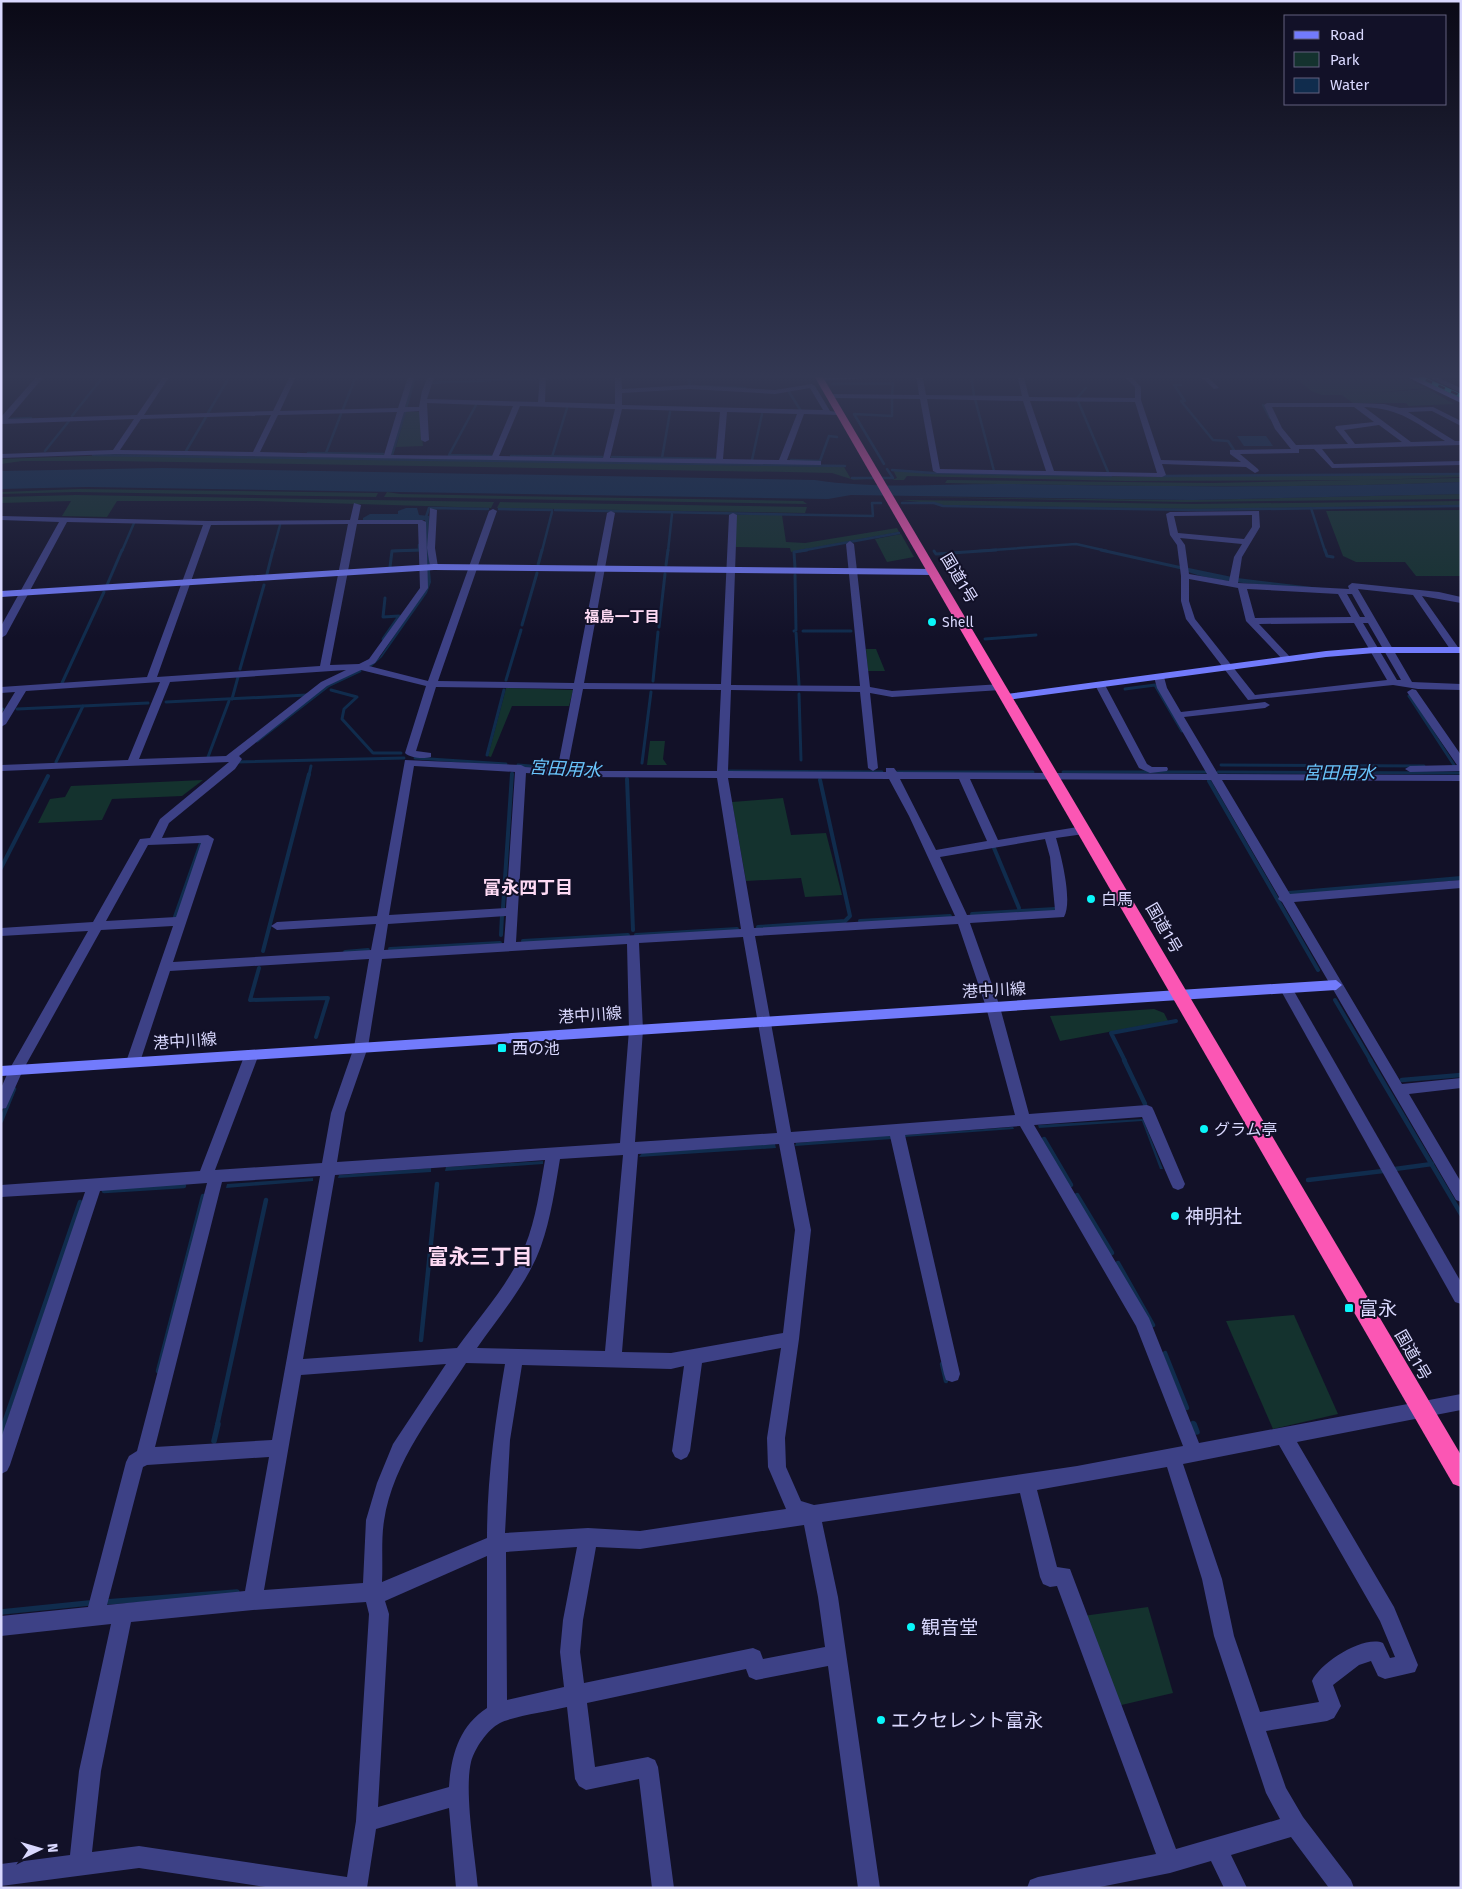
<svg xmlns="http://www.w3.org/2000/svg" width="1462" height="1889" font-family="'Fira Sans','Noto Sans JP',sans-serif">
  <rect width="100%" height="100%" fill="#121128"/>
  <g fill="#14322e">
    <path d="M1291,374h105l30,14 -56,5 58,-4 26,15 -45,2 -3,-3h-53l-11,-8h-20l-11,-4z"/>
    <path d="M406,411l14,1 3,34 -27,1z"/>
    <path d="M115,455l729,12 7,12 16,1h-13l-22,-7 -45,-1 -675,-11h-90l-21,3v-5z"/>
    <path d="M893,470l40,4 223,3 305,-3v3l-91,3 -244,1 -219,-5 -3,4h-12l5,-2z"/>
    <path d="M1461,478v4c-172,7 -344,4 -516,1l2,-3 264,3z"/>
    <path d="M79,489l299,4 -2,4 -301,-5 -74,2v-2z"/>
    <path d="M387,492l13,2 403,7 4,3 -423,-7z"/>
    <path d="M1461,494v5l-276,3 -285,-5 293,3z"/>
    <path d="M76,495l418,7 -3,6 -234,-7h-140l-10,16 -45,-1 9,-15 -70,2v-6z"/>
    <path d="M902,500l292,4 267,-3v4l-265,4 -252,-4z"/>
    <path d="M500,502l307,5 -2,6 -308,-5z"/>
    <path d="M1461,510v66h-45l-11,-14h-49l-13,-6 -17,-45z"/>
    <path d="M736,515h46l4,27 19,1 92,-15 2,4 -108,20 -1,-4 -54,-1z"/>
    <path d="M901,534l13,23 -27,5 -12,-23z"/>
    <path d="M866,649h10l9,22h-17z"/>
    <path d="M506,688l67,2 -4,16h-57l-21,51 -3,-1z"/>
    <path d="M650,741h15l-2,18 4,6h-20z"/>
    <path d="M203,780l-21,16 -70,3 -10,21 -64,3 12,-24 15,-2 6,-11z"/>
    <path d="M783,798l8,37 35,-2 16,62 -37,2 -4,-19 -55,3 -14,-79z"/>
    <path d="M1154,1009l10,4 4,8 -108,20 -10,-25z"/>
    <path d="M1294,1315l44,99 -65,15 -47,-108z"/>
    <path d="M1148,1607l25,86 -56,13 -34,-90z"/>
  </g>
  <g fill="#102c4d">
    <path d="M1237,436h29l7,10h-29z"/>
    <path d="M162,468l653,12c64,10 131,3 196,4 150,3 300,4 450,-2v12l-268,6 -342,-5 -23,4 -741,-12 -86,2v-18z"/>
    <path d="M406,508h11l2,7 10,1 -1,33 3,33 -4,11 -45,64 -11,10 -3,-1 12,-9 47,-70 -2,-67h-62v-2l7,-4h28v-3z"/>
    <path d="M1179,566l58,12 101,12c-27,-2 -146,-6 -159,-24z"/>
    <path d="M1143,1119l20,50h-3l-18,-48 -103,7 -1,-3z"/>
    <path d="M1013,1127l1,2 -110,8v-2z"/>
    <path d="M894,1135l-2,4 -97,7 1,-3z"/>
    <path d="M775,1144l1,4 -137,9 3,-4z"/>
    <path d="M543,1161v3l-98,7 1,-4z"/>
    <path d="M431,1168v4l-93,6 1,-3z"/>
    <path d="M313,1178v3l-87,7 1,-4z"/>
  </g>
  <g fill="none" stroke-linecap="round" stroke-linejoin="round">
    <g stroke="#102c4d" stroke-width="2.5">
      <path d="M688,374l2,12h5"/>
      <path d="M971,374l3,22"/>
      <path d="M620,376l68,-2"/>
      <path d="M546,378l68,-2"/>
      <path d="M430,383l110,-5"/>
      <path d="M832,384l61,-1 -1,12"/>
      <path d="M1181,385h-7l11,16h-4l32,39 15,1 6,9 -3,1"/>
      <path d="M702,386l43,2"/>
      <path d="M789,392l12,19"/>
      <path d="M1077,398l9,-10"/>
      <path d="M975,399l19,72"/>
      <path d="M1078,401l30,71"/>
      <path d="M476,405l-27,50 42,1"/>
      <path d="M1263,405l7,13"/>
      <path d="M406,408l10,-34"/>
      <path d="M343,409l14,-35"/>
      <path d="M208,413l23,-39"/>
      <path d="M72,416l33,-42"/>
      <path d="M7,419l24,-1"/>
      <path d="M45,451l24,-30"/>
      <path d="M186,451l20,-34"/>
      <path d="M308,453l75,1"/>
      <path d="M326,453l15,-39"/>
      <path d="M93,455l752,11"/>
      <path d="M392,455l13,-43"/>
      <path d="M511,456l91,1"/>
      <path d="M552,457l15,-49"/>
      <path d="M612,457l103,2"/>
      <path d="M662,458l8,-46"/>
      <path d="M752,460l10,-46"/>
      <path d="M791,460l29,1 9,-25 8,1"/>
      <path d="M884,464l-30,-50 38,2v-18"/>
      <path d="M892,470l41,3 178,3"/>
      <path d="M1158,476l303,-2"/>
      <path d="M852,478h41l-6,-9"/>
      <path d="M902,503h32l9,3 255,4 263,-4"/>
      <path d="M1311,508l14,43"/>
      <path d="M499,509l53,1"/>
      <path d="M555,510l318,6 -1,-13h9"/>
      <path d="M426,517l3,-9 59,1"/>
      <path d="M122,551l12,-28"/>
      <path d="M273,551l7,-26"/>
      <path d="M394,551l25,-1v-5"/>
      <path d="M542,551l10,-39"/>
      <path d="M668,551l4,-37"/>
      <path d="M800,551l99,-18"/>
      <path d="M979,551l97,-7 31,7"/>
    </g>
    <g stroke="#102c4d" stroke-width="3">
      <path d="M1101,550l81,18"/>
      <path d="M1325,550l2,6 6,1"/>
      <path d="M934,551l2,3 60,-4"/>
      <path d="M538,565l4,-15"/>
      <path d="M666,565l2,-15"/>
      <path d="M390,567l2,-16 27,-1"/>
      <path d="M795,568l-1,-16 13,-2"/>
      <path d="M267,574l6,-24"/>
      <path d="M107,585l15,-35"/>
      <path d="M522,625l15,-52"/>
      <path d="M659,627l6,-53"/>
      <path d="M794,631l2,-1 -1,-55"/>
      <path d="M803,631h48"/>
      <path d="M796,633l3,52"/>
      <path d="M383,639l16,-23 -16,1 2,-19"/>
      <path d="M985,639l51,-4"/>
      <path d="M240,669l24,-84"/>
      <path d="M506,680l15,-50"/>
      <path d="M653,681l5,-49"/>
      <path d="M62,683l42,-91"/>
      <path d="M1125,689l30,-4 27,46"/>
      <path d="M331,690l26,7 -13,12 -2,10 31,34h28"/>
      <path d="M799,694l2,66"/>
      <path d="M1409,696l45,69"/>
      <path d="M232,699l6,-22"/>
      <path d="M166,702l141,-7"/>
      <path d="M17,709l131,-6"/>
      <path d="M1,710l2,-1"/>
      <path d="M257,741l71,-55 32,-15"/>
      <path d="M487,755l17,-65"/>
      <path d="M208,757l21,-56"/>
      <path d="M415,758l91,6"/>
      <path d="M56,762l27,-56"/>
      <path d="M237,762l167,-4"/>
      <path d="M642,763l9,-71"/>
      <path d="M518,765l73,6"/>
      <path d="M1221,765l203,1"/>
      <path d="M727,771l155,1"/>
      <path d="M897,772h136"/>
      <path d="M1063,772h143"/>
      <path d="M1218,772l243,1"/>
      <path d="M309,775l2,-9"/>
      <path d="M512,775v-2"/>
    </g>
    <g stroke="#102c4d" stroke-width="4">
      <path d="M627,779l6,151"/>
      <path d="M1209,781l109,189"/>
      <path d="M994,848l25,60"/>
      <path d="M1,868l47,-92"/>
      <path d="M1289,893l172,-15"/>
      <path d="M503,908l9,-134"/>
      <path d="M972,914l83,-5"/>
      <path d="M175,917l26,-74"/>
      <path d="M860,921l90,-5"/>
      <path d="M758,927l87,-6 5,-5 -30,-136"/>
      <path d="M501,935l1,-20"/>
      <path d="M636,935l101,-6"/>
      <path d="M523,941l105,-6"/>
      <path d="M390,949l110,-6"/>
      <path d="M263,951l46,-177"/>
      <path d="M345,952l23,-2"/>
      <path d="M259,968l-9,32 78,-2 -12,39"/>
      <path d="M1335,1000l36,61"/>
      <path d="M1125,1061l-14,-28 65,-12"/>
    </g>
    <g stroke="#102c4d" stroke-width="4.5">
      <path d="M1124,1060l21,44"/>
      <path d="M1370,1060l91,154"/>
      <path d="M1402,1080l59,-5"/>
      <path d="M1,1121l13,-32"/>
      <path d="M1044,1139l27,46"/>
      <path d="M1395,1169l37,-5"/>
      <path d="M1308,1180l75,-9"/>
      <path d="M104,1191l80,-5"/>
      <path d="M1077,1195l35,58"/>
      <path d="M1118,1263l35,62"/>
      <path d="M421,1340l16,-156"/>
      <path d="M1165,1353l22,55"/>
      <path d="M942,1364l4,17"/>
      <path d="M158,1371l45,-175"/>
      <path d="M1193,1423l1,3"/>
      <path d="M3,1426l77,-224"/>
      <path d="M217,1426l49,-226"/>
    </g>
    <g stroke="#102c4d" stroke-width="5.5">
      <path d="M1194,1424l3,8"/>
      <path d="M1,1433l3,-9"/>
      <path d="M214,1441l4,-17"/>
      <path d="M106,1602l131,-10"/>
      <path d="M1,1612l88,-9"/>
    </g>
    <g fill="#3d4186" fill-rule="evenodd">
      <path d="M39,374h7l-38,45 129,-4 28,-41h6l-27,41 129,-4 18,-37h6l-17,37 118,-3 11,-34h6l-10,33h14l3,-16 7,-17h6l-8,25 111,3 2,-28h6l-1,28 70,2v-30h6l1,15 68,-4 85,5 37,-6 3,2 15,25 13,2 -4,2 -35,-1 -17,46 34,1v4h-3l-703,-11 -114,4v-4l112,-4 21,-31 -133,5v-7zM810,388l13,22 -201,-5v-12l68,-4 85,5zM427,403l86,3 -21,50 -101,-1 13,-43 15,-1 2,29 4,2 4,-2zM520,406l95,3 -12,49 -104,-2zM622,409l98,3 -4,47 -106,-1zM397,412l-13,43 -124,-3 18,-37zM727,412l70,2 -18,46 -56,-1zM271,415l-18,37 -133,-2 21,-31z"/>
      <path d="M867,374h36l-3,2 -81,5 -3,-2 3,-2z"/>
      <path d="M916,374h6l4,21 96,1 -5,-22h6l6,23 106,1v-11l-13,-13h7l12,13v13l20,60 80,2 -11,-8v-4l61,-1 -16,-20 -11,-24 3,-2h89l28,1 16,4 33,-1 28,14v5l-29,-15 -24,1 47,29h6v4l-139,4 12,15 127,-3v4l-129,3 -18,-19h-15v4h-3l-56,1 18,15 1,2 -4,2 -9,-6 -84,-3 4,11 -4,2 -225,-4 -4,-2 -13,-72 -90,-1 -3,-2 3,-2 89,1zM927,399l96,2 23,70 -106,-2zM1030,401l105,1 22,71 -103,-2zM1272,407h82l20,15 -38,4 -1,2 13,16 -52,1 -14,-17zM1364,407c38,2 50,15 81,34l-34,1zM1379,425l23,17 -47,2 -11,-14z"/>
      <path d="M1186,374l22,3 11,11 -5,1 -10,-10z"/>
      <path d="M1422,374h8l31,14v5z"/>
      <path d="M354,503l7,2 -3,15h64l4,2 2,66 -53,75 -6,3 59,15 61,-170 4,-2 4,2 -59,170 136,2 33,-170 4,-2 4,2 -31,170 137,1 8,-169 4,-2 4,2 -6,170 129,1 -14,-142 4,-3 4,3 16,143 22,4 109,-7 5,3 -5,3 -109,7 -22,-4 8,75 -5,3 -5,-3 -8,-76 -129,-2 -3,81 158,1v-4h8l3,4 310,2 -50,-86 -3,-11 5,-3 5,3 3,11 14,24 84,-10 5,3 -5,3 -81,9 34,57 243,1v6l-239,-1 68,114 171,-14v8l-167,14 108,182 59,-6v10l-52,6 52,88v20l-5,-2 -174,-298 -4,-3 1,-2 -68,-117 -241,-1 28,61 86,-14 6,4 -6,4 -28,4c5,17 17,63 8,79l-94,6 30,84 29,107 118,-9 5,2 2,4 31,73 -2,4 -5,2 -5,-2 -2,-4 -29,-67 -108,8 115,193 50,125 262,-49v16l-164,32 97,165 24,58 -3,7 -30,7 -7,-3 -7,-15 -12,4 -26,20 8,21 -7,12 -7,3 -61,10 20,57 17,29 48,63 3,8h-25l-38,-51 -60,18 16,33h-23l-13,-27 -41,12 -75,15h-68l3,-8 8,-3 118,-23 -99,-268 -7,1 -7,-3 -3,-7 -20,-84 -198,29 16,75 42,291h-22l-30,-222 -72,14 -7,-3 -3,-8 -159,34 8,64 53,-10 7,3 3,7 16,121h-22l-13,-109 -53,11 -7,-4 -4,-7 -8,-72c-17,4 -53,9 -67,16 -13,7 -25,25 -29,39 -7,30 4,93 7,126h-22l-7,-80 -73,21 -9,59h-95l-133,-20 -138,18v-22l69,-9 9,-84 32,-147 -110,12v-20l87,-9 38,-145 3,-6 8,-5 70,-268 -107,8 -90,274 -3,6 -6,3v-36l84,-246 -84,5v-12l199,-14 45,-117 2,-4h10l2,4 -44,116 107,-7 9,-50 23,-66 15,-88 -199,12 -30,91 -2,4h-10l-2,-4 47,-136 -72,4 -78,140 -17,38 -5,1v-21l8,-18 79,-139 -87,5v-8l92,-6 47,-83 10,-1 10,-19 69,-57 -228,9v-6l127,-5 32,-78 -134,9 -20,33 -5,3v-12l14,-23 -14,1v-6l146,-10 56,-152 -136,-3 -61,113 -5,3v-12l58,-104 -58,-2v-4l207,5 142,-1zM348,524l-28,142 -163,11 54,-152zM357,524h61l2,64 -51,71 -10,5 -29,1zM346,670l-25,12 -95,74 -87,3 31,-77zM361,670l65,16 -21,67c5,5 18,6 26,4v-4l-15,-2 20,-64 137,2 -15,77 5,3 5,-3 15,-77 138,1 -4,81h-132l-60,-4 -4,-2 -116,-5 -28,156 -100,6 -6,4 6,4 99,-6 -5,26 -198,12 41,-123 -6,-4 -46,3 7,-15 66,-54 7,-10 -3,-3 88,-70zM414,766l101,6 -9,136 -117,7zM526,773l59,4 132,1 24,151 -225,13zM728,778l161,1 20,37 46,100 -201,12zM900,779h59l28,62 -51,9zM1045,839l5,18 5,53 -88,5 -27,-58zM201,843l-25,74 -70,4 42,-76zM506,916l-2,27 -120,7 4,-26zM958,924l28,83 29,108 -224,17 -36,-196zM743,937l34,196 -142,9 8,-112 -4,-87zM627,944l2,86 -9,113 -283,19 8,-49 23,-66 14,-88zM1020,1126l116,200 47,120 -106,20 -263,39 -13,-4 -15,-34 -1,-29 14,-99 12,-109 -17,-87 96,-7 54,238 2,6 6,2 6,-2 2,-6 -55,-239zM779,1144l16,86 -12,103 -112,20 -49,-1 16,-198zM623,1155l-18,196 -128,-3c22,-32 51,-65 64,-102 10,-28 14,-58 19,-87zM545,1160c-5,28 -9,59 -20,86 -15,37 -44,69 -68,102l-154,11 32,-184zM320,1176l-48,264 -117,7 67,-265zM781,1348l-14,90 1,29 18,42 -146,22 -52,-3 -83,5 5,-93 12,-75 149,4 13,-3 -12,85 3,6 6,3 6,-3 3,-6 12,-88zM466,1363l39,1c-10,58 -18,115 -18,174l-105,44c1,-20 -1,-42 2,-61 9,-60 51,-110 82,-158zM446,1364l-53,80 -16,39 -11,37 -3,63 -99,7 37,-215zM1279,1445l101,176 15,36 -5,1 -7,-15c-20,-8 -63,20 -71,38l7,21 -59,10 -26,-76 -12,-57 -39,-115zM269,1457l-24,134 -138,14 36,-138 4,-2zM1167,1467l35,112 12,57 52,157 14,26 -104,30 -106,-280 -13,-2 -20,-77zM804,1525l14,72 7,50 -62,12 -3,-8 -7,-3 -169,35 -4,-31 3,-32 13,-73 44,2zM577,1547l-14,73 -3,32 4,35 -57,13 -1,-148zM487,1556v152c-28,18 -36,48 -38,79l-71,20 11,-193 -4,-13zM366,1602l3,12 -13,207 -9,56 -208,-31 -47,6 9,-81 30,-149 122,-12z"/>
      <path d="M430,508l7,2 -2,38 3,19 -4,3 -4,-3 -3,-19z"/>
      <path d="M1259,511l1,16 -18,30 -4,26 111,6 -1,-3 4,-3 87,9 22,5v6l-39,-7 38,54 -5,3 -3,-1 -39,-57 -55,-6 54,93 49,2v6l-43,-1 -25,-4 -145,15 -62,-81 -5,-18v-25l-4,-31 -7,-10 -4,-21 4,-2zM1252,515v12l-8,12 -66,-6 -4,-17zM1180,538l62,6 -8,13 -5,24 -40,-7 -4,-29zM1189,579l49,9 8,33 38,40h6l2,-2 -33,-35 95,-1 33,57 -132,15 -60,-76 -6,-18zM1247,589l91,5 13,23 -96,1zM1347,594h5l13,23h-5zM1363,623h5l33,57h-4z"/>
      <path d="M1100,682l5,3 42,79 5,3h15l1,2 -1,2 -17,2 -11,-5 -44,-83z"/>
      <path d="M1412,689l4,1 45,65v16l-51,1 -5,-3 5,-3 47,-1 -50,-73z"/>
      <path d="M1286,984l5,2 170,296v22l-6,-2 -175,-313 1,-3z"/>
    </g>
    <g fill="#727bfc" fill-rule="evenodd">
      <path d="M1401,374h8l52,24v5z"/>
      <path d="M434,564l499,5 4,3 -4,3 -499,-5 -433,27v-6z"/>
      <path d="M1375,647h86v6h-86l-49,4 -319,43 -5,-3 5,-3 319,-43z"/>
      <path d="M1336,980l6,5 -6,5 -1335,86v-10z"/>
    </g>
    <path fill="#fb56b4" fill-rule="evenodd" d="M813,374h8l640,1081v32l-8,-3z"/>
    <g stroke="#09f7fa" stroke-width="4">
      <path id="rail" d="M1413,374l48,22"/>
    </g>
    <use href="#rail" stroke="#121128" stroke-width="2.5" stroke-dasharray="7" stroke-linecap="butt"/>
  </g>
  <linearGradient id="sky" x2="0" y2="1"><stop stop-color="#0a0916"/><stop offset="0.59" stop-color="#333853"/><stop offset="1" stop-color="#333853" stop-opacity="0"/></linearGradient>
  <rect width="1462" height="638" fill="url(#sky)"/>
  <g fill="#09f7fa" stroke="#121128" stroke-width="2">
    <circle cx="932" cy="622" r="5"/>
    <circle cx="1091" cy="899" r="5"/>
    <rect x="497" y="1043" width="10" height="10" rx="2.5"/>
    <circle cx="1204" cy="1129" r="5"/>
    <circle cx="1175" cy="1216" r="5"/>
    <rect x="1344" y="1303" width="10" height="10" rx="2.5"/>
    <circle cx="911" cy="1627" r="5"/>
    <circle cx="881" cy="1720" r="5"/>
  </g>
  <g text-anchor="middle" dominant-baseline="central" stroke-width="4" stroke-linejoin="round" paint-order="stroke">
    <g font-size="14" fill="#d9d8fe" stroke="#121128" text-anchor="start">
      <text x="942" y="622">Shell</text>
    </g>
    <g font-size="15" font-weight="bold" fill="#fedaf4" stroke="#121128">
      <text x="622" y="617">福島一丁目</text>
    </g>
    <g font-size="16" fill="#d9d8fe" stroke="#121128">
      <text transform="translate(959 578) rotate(59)">国道1号</text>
      <text transform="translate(1164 928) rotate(60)">国道1号</text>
      <text transform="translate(994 990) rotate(-3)">港中川線</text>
      <text transform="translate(590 1015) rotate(-4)">港中川線</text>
      <text transform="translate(185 1041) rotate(-4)">港中川線</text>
      <text transform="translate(1413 1355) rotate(60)">国道1号</text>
    </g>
    <g font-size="16" fill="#d9d8fe" stroke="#121128" text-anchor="start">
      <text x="1101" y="899">白馬</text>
      <text x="512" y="1048">西の池</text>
      <text x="1214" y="1129">グラム亭</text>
    </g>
    <g font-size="18" font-style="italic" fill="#69c5fc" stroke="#121128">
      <text transform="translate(565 769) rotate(3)">宮田用水</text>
      <text x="1339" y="773">宮田用水</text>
    </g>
    <g font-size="18" font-weight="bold" fill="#fedaf4" stroke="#121128">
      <text x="528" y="888">富永四丁目</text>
    </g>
    <g font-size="19" fill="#d9d8fe" stroke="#121128" text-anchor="start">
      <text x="1185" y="1216">神明社</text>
      <text x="1359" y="1308">富永</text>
      <text x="921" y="1627">観音堂</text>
      <text x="891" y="1720">エクセレント富永</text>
    </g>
    <g font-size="21" font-weight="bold" fill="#fedaf4" stroke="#121128">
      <text x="480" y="1257">富永三丁目</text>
    </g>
  </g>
  <rect width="1462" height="1889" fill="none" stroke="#d9d8fe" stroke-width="5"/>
  <rect x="1284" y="15" width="162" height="90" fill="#121128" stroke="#62617e"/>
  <rect x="1294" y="31" width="25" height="8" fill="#727bfc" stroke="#62617e"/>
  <text x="1330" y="40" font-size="15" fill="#d9d8fe">Road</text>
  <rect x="1294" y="52" width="25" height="15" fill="#14322e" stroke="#62617e"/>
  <text x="1330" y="65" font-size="15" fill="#d9d8fe">Park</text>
  <rect x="1294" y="78" width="25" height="15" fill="#102c4d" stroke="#62617e"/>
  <text x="1330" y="90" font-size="15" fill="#d9d8fe">Water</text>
  <g transform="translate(40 1849) rotate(85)" stroke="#121128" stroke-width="4" paint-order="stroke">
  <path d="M0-4L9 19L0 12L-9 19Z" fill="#d9d8fe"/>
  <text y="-8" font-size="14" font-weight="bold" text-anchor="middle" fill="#d9d8fe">N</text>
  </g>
</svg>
